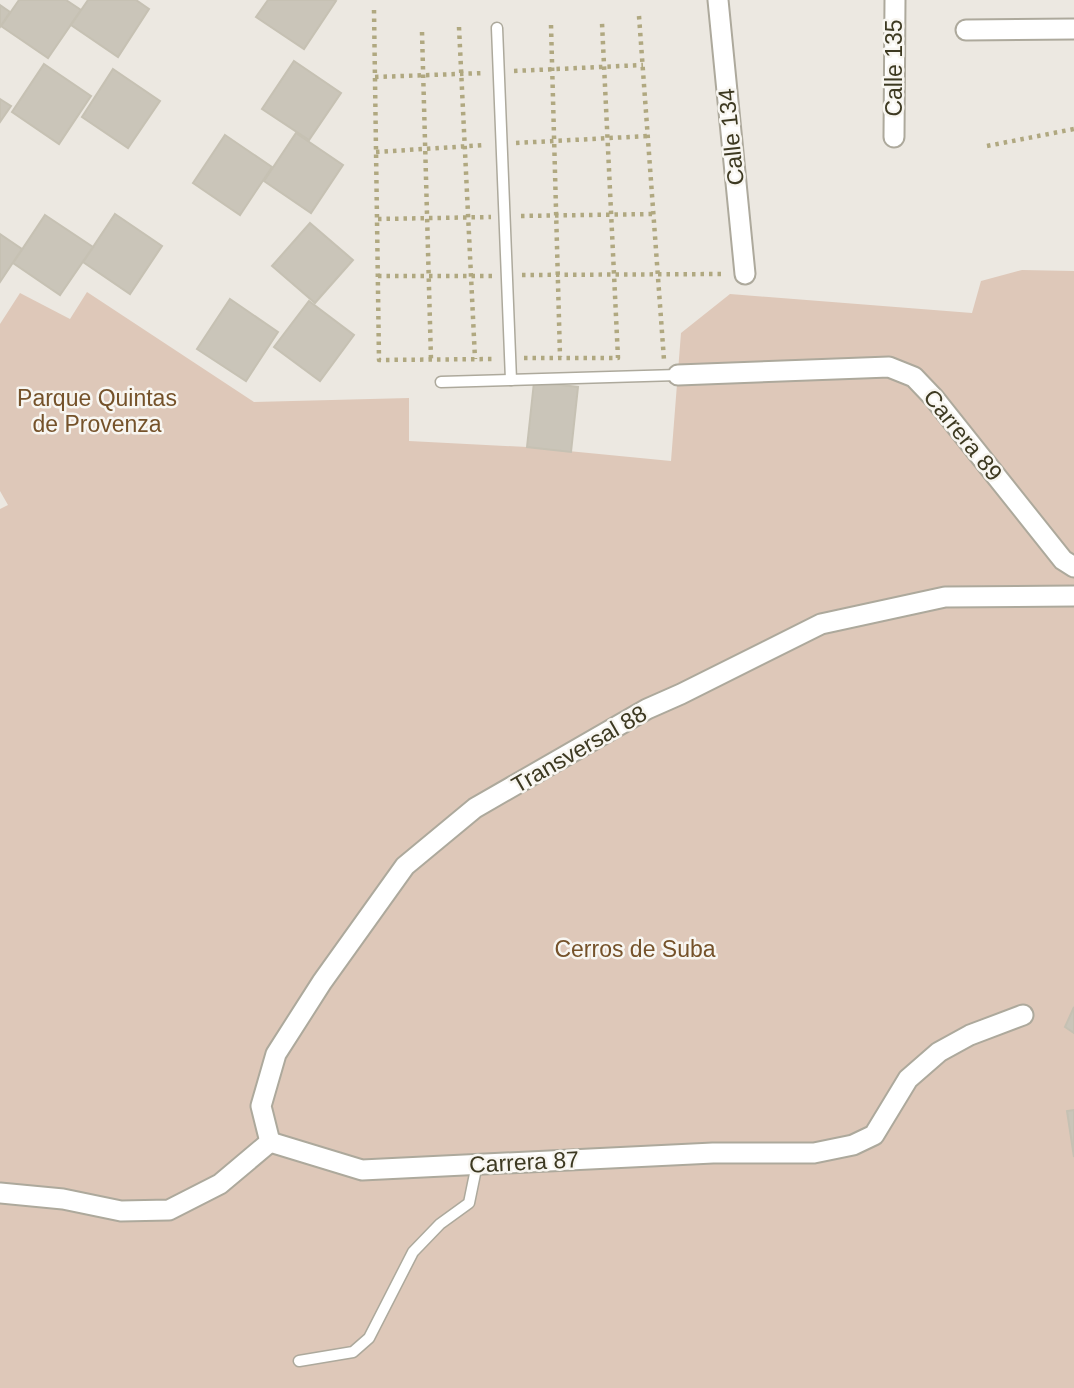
<svg xmlns="http://www.w3.org/2000/svg" width="1074" height="1388" font-family="Arial,sans-serif">
  <rect width="100%" height="100%" fill="#ece8e1"/>
  <path fill="#dec8b9" d="M1022,270l52,1v1117h-1074v-879l8,-4 -8,-14v-167l20,-31 50,26 17,-27 167,110 155,-4v43l118,6 144,14 10,-128 49,-39 242,19 9,-32z"/>
  <g fill="#cac5b9" stroke="#c6c1b3" stroke-width="2">
    <path d="M19,0h47l15,10 -33,48 -47,-32z"/>
    <path d="M88,0h48l13,9 -31,48 -47,-32z"/>
    <path d="M268,0h66l2,1 -32,48 -48,-32z"/>
    <path d="M0,5l10,7 -10,15z"/>
    <path d="M294,61l47,32 -32,47 -47,-31z"/>
    <path d="M44,64l47,32 -32,48 -47,-32z"/>
    <path d="M113,69l47,32 -32,47 -46,-31z"/>
    <path d="M0,99l11,7 -11,16z"/>
    <path d="M296,133l47,32 -32,48 -47,-32z"/>
    <path d="M225,135l47,32 -32,48 -47,-32z"/>
    <path d="M115,214l47,32 -32,48 -47,-32z"/>
    <path d="M45,215l48,32 -33,48 -47,-32z"/>
    <path d="M310,223l43,37 -38,43 -43,-37z"/>
    <path d="M0,234l22,15 -22,33z"/>
    <path d="M230,299l48,33 -32,49 -49,-32z"/>
    <path d="M309,301l45,34 -34,46 -46,-34z"/>
    <path d="M534,382l44,5 -7,65 -44,-5z"/>
    <path d="M1074,1007v26l-9,-6z"/>
    <path d="M1074,1110v47l-7,-46z"/>
  </g>
  <g fill="none" stroke-linecap="round" stroke-linejoin="round">
    <g stroke="#ada99c" stroke-width="13">
      <g id="lane">
        <path d="M497,28l14,352"/>
        <path d="M441,382l237,-7"/>
        <path d="M299,1361l54,-9 16,-14 44,-86 27,-28 29,-21 8,-39"/>
      </g>
    </g>
    <g stroke="#ada99c" stroke-width="23">
      <g id="street">
        <path d="M718,0l27,274"/>
        <path d="M966,30l108,-1"/>
        <path d="M894,137l1,-137"/>
        <path d="M678,375l211,-8 25,10 20,21 129,162 11,7"/>
        <path d="M270,1142l-9,-36 15,-52 46,-72 83,-116 70,-58 172,-99 34,-15 140,-70 124,-27 129,-1"/>
        <path d="M270,1142l92,28 351,-17h101l39,-8 21,-10 34,-56 31,-27 31,-17 53,-20"/>
        <path d="M0,1193l63,6 58,12 48,-1 51,-26 50,-42"/>
      </g>
    </g>
    <g stroke="#b0a880" stroke-width="4.5" stroke-dasharray="3.5 5" stroke-linecap="butt">
      <path d="M374,10l5,350 115,-1"/>
      <path d="M639,16l25,344"/>
      <path d="M551,25l9,332"/>
      <path d="M459,27l16,332"/>
      <path d="M422,32l9,328"/>
      <path d="M514,71l129,-6"/>
      <path d="M375,77l109,-4"/>
      <path d="M516,143l132,-7"/>
      <path d="M987,146l87,-17"/>
      <path d="M376,152l110,-7"/>
      <path d="M521,216l132,-2"/>
      <path d="M378,219l113,-2"/>
      <path d="M522,275l204,-1"/>
      <path d="M378,276h114"/>
      <path d="M524,358h94l-16,-335"/>
    </g>
    <use href="#lane" stroke="#fff" stroke-width="10"/>
    <use href="#street" stroke="#fff" stroke-width="19"/>
  </g>
  <g text-anchor="middle" dominant-baseline="central" stroke-width="5" stroke-linejoin="round" paint-order="stroke">
    <g font-size="23" fill="#3d3921" stroke="#f8f6f1">
      <text transform="translate(894 68) rotate(-90)">Calle 135</text>
      <text transform="translate(731 137) rotate(-96)">Calle 134</text>
      <text transform="translate(963 435) rotate(51)">Carrera 89</text>
      <text transform="translate(579 749) rotate(-30)">Transversal 88</text>
      <text transform="translate(524 1162) rotate(-3)">Carrera 87</text>
    </g>
    <g font-size="23" fill="#75522a" stroke="#f8f6f1">
      <text x="97" y="398">Parque Quintas<tspan x="97" dy="26">de Provenza</tspan></text>
      <text x="635" y="949">Cerros de Suba</text>
    </g>
  </g>
</svg>
